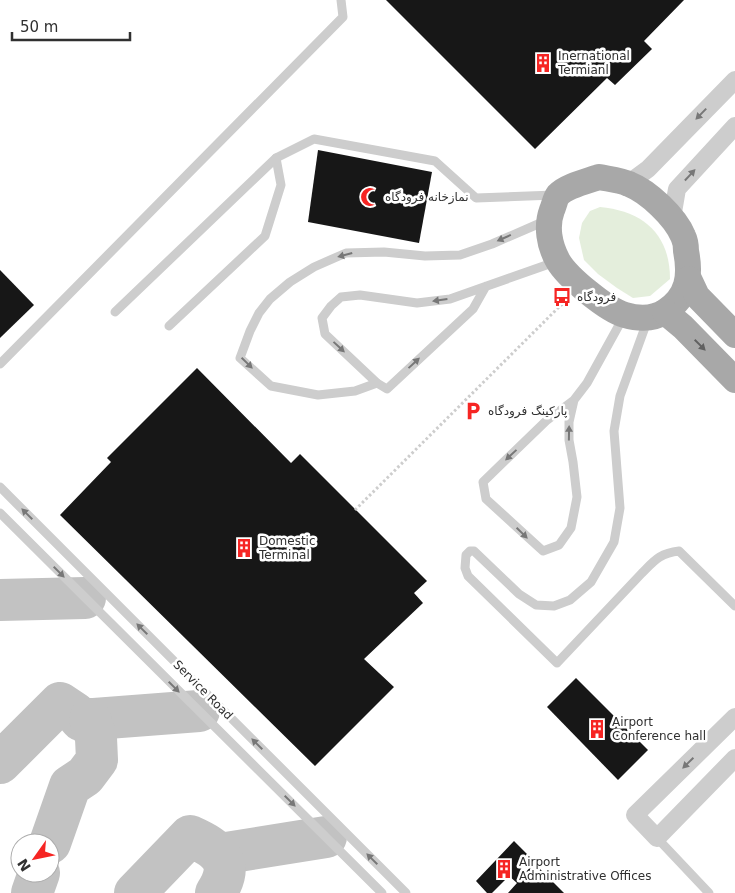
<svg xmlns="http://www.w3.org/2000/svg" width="735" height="893" font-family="'DejaVu Sans',Vazirmatn,sans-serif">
  <rect width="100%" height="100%" fill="#fff"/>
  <path fill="#e4eedc" d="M600,207c43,4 70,27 70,72l-20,17 -17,2 -16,-10 -19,-14 -14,-14 -5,-22 3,-15 8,-12z"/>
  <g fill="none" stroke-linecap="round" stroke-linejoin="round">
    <g stroke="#c2c2c2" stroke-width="42">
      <path d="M0,600l85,-2"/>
      <path d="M0,763l60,-60 15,10 6,7 118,-9"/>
      <path d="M50,843l20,-57 15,-10 12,-16 -1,-22 -6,-19"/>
      <path d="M220,854l106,-17"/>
      <path d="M32,893l7,-20"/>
      <path d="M135,893l55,-57c29,13 46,26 26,57"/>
    </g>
  </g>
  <g fill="#171717">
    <path d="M386,0h298l-40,41 8,8 -37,36 -8,-7 -72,71z"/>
    <path d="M318,150l114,22 -13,71 -111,-21z"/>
    <path d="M0,270l34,35 -34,33z"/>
    <path d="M197,368l94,95 9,-9 127,127 -13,12 9,10 -59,56 30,28 -79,79 -255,-251 51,-53 -4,-4z"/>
    <path d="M576,678l72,72 -30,30 -71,-73z"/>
    <path d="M514,841l14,14 -10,10 7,8 9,-10 30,30h-56l9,-10 -8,-7 -17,17h-5l-11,-12z"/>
  </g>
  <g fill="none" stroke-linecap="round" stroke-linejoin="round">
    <path stroke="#cdcdcd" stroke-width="3" stroke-dasharray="2.5 2.5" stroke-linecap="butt" d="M355,510l204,-203 9,-7"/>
    <g stroke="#cdcdcd" stroke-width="9">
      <path d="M486,286l-13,23 -86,80 -10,-6 -52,-49 -3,-16 9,-12 10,-9 19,-2 57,8 33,-4 105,-37"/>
      <path d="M115,312l161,-154 38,-19 121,22 41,37 79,-3"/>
      <path d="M648,319l-28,77 -6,35 6,77 -6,34 -23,40 -21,18 -16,6 -18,-1 -17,-11 -45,-43h-4l-4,4 -1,13 3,8 89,87 85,-90c12,-12 18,-20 37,-22l56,55"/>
      <path d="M169,326l96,-90 16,-51 -5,-27"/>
      <path d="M0,364l343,-347 -2,-17"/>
      <path d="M377,383l-22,8 -37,4 -47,-9 -31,-28 10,-27 9,-18 11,-14 20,-17 24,-15 32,-14 38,-1 41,4 35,-1 32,-11 53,-23"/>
      <path d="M574,400l-5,22v18l4,22 4,35 -6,31 -12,17 -16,6 -57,-52 -3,-17 63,-61 28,-21 13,-17 37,-67"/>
      <path d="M0,487l406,406"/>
      <path d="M0,513l382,380"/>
      <path d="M657,838l52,55"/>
    </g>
    <g stroke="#cdcdcd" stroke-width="18">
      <path d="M629,183l19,-14 87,-89"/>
      <path d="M672,218l5,-29 58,-63"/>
      <path d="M735,717l-100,98 22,23 78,-80"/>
    </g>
    <g stroke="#a8a8a8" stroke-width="26">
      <path d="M599,177c10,2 22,3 30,7 20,8 46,33 54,52 2,4 3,10 3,15 5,25 2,45 -20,60 -12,8 -27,8 -41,4 -18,-5 -58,-38 -67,-54 -9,-16 -12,-35 -6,-51 2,-4 3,-11 6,-15 8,-9 30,-14 41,-18z"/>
      <path d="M689,279l8,17 38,39"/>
      <path d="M665,312l18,15 52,53"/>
    </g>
  </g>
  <defs><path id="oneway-solid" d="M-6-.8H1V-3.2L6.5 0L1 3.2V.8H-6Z" transform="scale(1.25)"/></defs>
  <g fill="#777">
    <use href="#oneway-solid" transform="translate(701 114) rotate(134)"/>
    <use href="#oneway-solid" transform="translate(690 175) rotate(-47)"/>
    <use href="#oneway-solid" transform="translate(504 238) rotate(156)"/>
    <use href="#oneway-solid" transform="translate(345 255) rotate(165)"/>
    <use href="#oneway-solid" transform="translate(440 300) rotate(172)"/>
    <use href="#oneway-solid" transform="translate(339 347) rotate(43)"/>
    <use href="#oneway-solid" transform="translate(247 363) rotate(44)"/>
    <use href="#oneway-solid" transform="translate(414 363) rotate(-43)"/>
    <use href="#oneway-solid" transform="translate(569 433) rotate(-89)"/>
    <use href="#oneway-solid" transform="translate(511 455) rotate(137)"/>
    <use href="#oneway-solid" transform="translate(27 514) rotate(-135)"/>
    <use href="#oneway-solid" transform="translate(522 533) rotate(44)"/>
    <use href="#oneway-solid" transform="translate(59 572) rotate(45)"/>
    <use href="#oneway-solid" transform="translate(142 629) rotate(-135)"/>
    <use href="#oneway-solid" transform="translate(174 687) rotate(45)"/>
    <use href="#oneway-solid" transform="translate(257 744) rotate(-135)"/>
    <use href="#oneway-solid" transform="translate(688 763) rotate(136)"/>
    <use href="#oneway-solid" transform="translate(290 801) rotate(45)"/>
    <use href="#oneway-solid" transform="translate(372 859) rotate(-135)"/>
  </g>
  <use fill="#606060" href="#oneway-solid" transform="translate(700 345) rotate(45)"/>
  <defs>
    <g id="building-bare" transform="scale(1.5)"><path d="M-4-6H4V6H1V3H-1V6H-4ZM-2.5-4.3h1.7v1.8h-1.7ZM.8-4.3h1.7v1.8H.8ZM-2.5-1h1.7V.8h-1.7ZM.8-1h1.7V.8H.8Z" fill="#f62523" stroke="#fff" stroke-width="2.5" paint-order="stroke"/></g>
    <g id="mosque-bare" transform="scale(1.5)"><path d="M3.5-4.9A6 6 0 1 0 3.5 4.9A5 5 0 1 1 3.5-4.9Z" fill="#f62523" stroke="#fff" stroke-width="2.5" paint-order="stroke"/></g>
    <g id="bus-bare" transform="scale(1.5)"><path d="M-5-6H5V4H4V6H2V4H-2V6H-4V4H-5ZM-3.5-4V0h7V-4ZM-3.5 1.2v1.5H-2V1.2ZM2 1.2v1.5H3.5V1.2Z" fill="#f62523" stroke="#fff" stroke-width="2.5" paint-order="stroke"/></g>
    <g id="parking-bare" transform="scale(1.5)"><path d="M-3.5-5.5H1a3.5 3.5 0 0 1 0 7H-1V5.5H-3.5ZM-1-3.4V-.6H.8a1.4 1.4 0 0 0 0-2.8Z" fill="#f62523" stroke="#fff" stroke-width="2.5" paint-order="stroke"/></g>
  </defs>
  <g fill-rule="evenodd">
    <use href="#building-bare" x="543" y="63"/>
    <use href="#mosque-bare" x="370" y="197"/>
    <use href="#bus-bare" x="562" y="297"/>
    <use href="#parking-bare" x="473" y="411"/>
    <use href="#building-bare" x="244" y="548"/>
    <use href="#building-bare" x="597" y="729"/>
    <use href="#building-bare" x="504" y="869"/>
  </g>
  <g text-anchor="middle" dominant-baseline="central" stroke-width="5" stroke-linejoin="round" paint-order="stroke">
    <g font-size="12" fill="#303030" stroke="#fff" text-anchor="start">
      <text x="558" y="56">Inernational<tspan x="558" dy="14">Termianl</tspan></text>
      <text x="385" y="197">نمازخانه فرودگاه</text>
      <text x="577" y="297">فرودگاه</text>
      <text x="488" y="411">پارکینگ فرودگاه</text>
      <text x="259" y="541">Domestic<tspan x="259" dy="14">Terminal</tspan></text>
      <text x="612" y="722">Airport<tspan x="612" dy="14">Conference hall</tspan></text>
      <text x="519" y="862">Airport<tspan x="519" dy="14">Administrative Offices</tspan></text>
    </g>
    <g font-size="12" fill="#303030" stroke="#fff">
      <text transform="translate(203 690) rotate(45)">Service Road</text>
    </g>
  </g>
  <g transform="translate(35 858) rotate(237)"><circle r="24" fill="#ffffff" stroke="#acacac"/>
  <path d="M0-4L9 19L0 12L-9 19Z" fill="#f62523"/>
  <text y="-8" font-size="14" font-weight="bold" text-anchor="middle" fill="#303030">N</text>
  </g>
  <path d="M12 32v8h118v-8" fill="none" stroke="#303030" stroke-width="2.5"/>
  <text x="20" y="32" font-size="15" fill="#303030" stroke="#ffffff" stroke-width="4" paint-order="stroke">50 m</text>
</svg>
